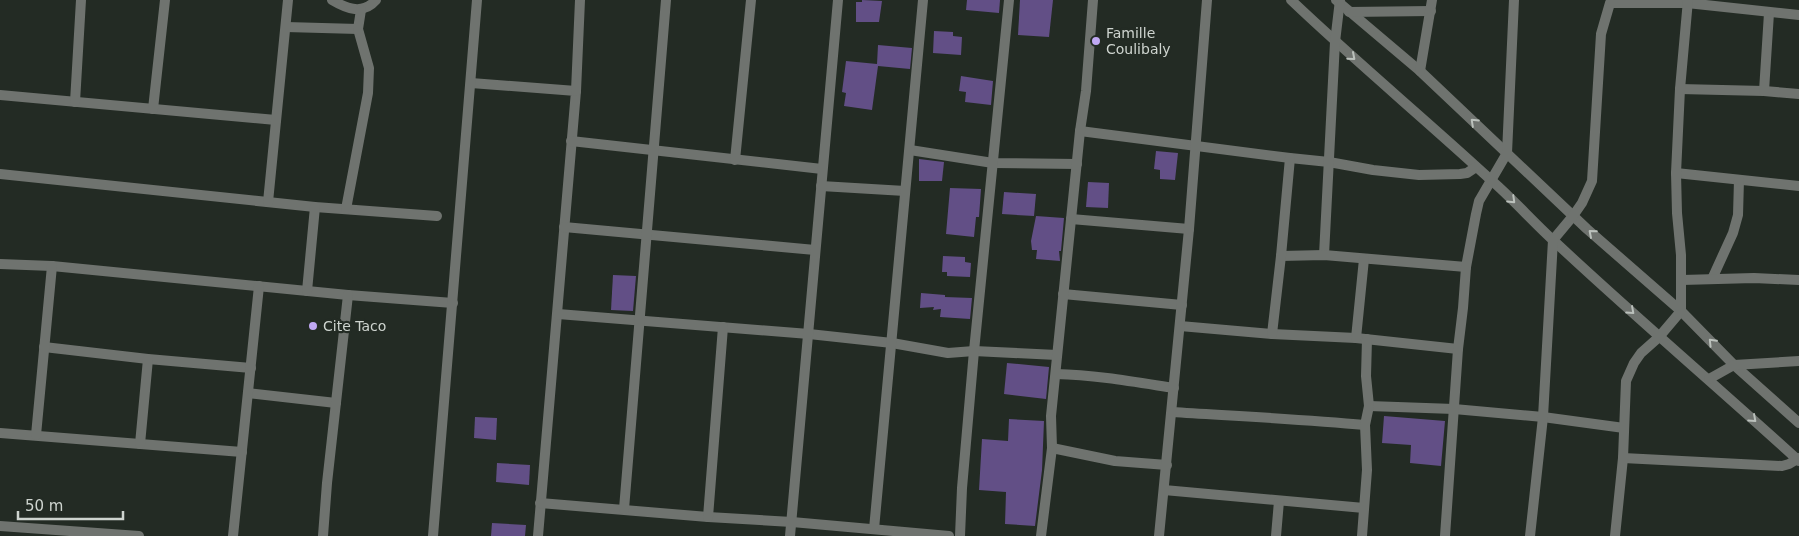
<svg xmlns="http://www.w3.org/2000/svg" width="1799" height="536" font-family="'DejaVu Sans',sans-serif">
  <rect width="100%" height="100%" fill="#232b24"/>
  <g fill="#624f86">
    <path d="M862,0l20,1 -3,21h-23v-20h6z"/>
    <path d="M967,0h33l-1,13 -33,-3z"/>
    <path d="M1020,0h33l-4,37 -31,-2z"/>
    <path d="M934,31l19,1v4l9,1 -1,18 -28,-2z"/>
    <path d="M878,45l34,3 -2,21 -32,-3 -6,44 -28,-4 2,-13 -4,-1 4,-31 31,3z"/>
    <path d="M961,76l32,5 -2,24 -26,-3 1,-10 -7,-1z"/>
    <path d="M1156,151l22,2 -3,27 -15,-1v-9l-6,-1z"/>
    <path d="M919,159l25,3 -2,19h-23z"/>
    <path d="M1088,182l21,1 -1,25 -22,-1z"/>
    <path d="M950,188l31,1 -2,28h-3l-2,20 -28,-3z"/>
    <path d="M1004,192l32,2 -2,22 -32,-2z"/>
    <path d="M1036,216l28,2 -3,33h-2l1,10 -24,-2 1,-9h-5l-1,-9z"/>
    <path d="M943,256l22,1v5l6,1 -1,14 -23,-1v-4h-5z"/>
    <path d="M613,275l23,1 -3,35 -22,-1z"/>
    <path d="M921,293l24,2v2l27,1 -2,21 -30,-2 1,-8 -8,1 1,-3 -14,1z"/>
    <path d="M1007,363l42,4 -3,32 -42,-5z"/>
    <path d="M1384,416l61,5 -4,45 -31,-3 1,-18 -29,-2z"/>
    <path d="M475,417l22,1 -1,22 -22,-2z"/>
    <path d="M1009,419l35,2 -2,49 -7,56 -30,-2 1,-32 -27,-2 3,-51 26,2z"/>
    <path d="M497,463l33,2 -1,20 -33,-3z"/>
    <path d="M492,523l34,2 -1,11h-34z"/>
  </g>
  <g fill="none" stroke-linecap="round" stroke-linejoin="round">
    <g stroke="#6f736f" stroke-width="10">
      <path d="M332,0c15,9 31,15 44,0"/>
      <path d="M1291,0c65,62 134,119 200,180 22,19 41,41 63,61 80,75 164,146 245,220"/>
      <path d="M1336,0l84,71 167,158 94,82 53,54 65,58"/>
      <path d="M1349,12l82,-1"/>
      <path d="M286,27l72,2"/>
      <path d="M1420,71l12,-71"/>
      <path d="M471,83l105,8 -38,445"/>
      <path d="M1680,89l84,2 35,3"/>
      <path d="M576,91l4,-91"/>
      <path d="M1764,91l5,-78"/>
      <path d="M0,95l276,25"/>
      <path d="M75,102l6,-102"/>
      <path d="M153,109l12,-109"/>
      <path d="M1080,131l210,27 39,4 44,8 46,5 41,-1 7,-1 9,-6"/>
      <path d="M571,141l251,28"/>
      <path d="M910,150l83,13 84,1"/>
      <path d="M735,160l16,-160"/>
      <path d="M1676,173l123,13"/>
      <path d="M0,174l315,33 122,9"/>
      <path d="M821,186l84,5"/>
      <path d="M268,202l20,-202"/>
      <path d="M346,209l22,-116 1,-25 -11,-39 3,-19"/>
      <path d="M1071,219l118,10"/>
      <path d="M564,227l251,23"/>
      <path d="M1324,255l11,-213 5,-42"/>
      <path d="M1281,256l43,-1 142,12"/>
      <path d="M0,264l52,2 296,29 105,8"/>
      <path d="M1712,279l21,-46 5,-18 1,-35"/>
      <path d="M1682,280l72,-2 45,2"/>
      <path d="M307,291l8,-84"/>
      <path d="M1063,294l119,11"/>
      <path d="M558,314l251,20 83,9 56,10 26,-2 83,4"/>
      <path d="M1180,326l92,8 84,4 102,11"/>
      <path d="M1272,334l9,-78 9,-98"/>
      <path d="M1356,338l8,-79"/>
      <path d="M44,347l104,12 103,9"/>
      <path d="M1056,374c40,1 79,8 118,14"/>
      <path d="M1709,379l25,-14 65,-4"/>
      <path d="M248,393l88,10"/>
      <path d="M1369,406l85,3 89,8 81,11"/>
      <path d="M1172,412c64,4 129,7 193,13"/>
      <path d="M0,433l242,19"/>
      <path d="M36,435l16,-169"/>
      <path d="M140,444l8,-85"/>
      <path d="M1052,448l63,13 52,4"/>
      <path d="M1623,458l159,8 7,-2 10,-6"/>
      <path d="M1164,490l200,18"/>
      <path d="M540,503l168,14 84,5 157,14"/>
      <path d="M624,509l42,-509"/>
      <path d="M708,517l15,-190"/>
      <path d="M0,526l139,10"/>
      <path d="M874,529l49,-529"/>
      <path d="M233,536l26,-250"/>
      <path d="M323,536l4,-53 21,-188"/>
      <path d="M433,536l44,-536"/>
      <path d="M790,536l48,-536"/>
      <path d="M960,536l2,-48 12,-137 35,-351"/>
      <path d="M1041,536l11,-88 -1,-32 29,-285 6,-40 7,-91"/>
      <path d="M1159,536l30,-307 18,-229"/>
      <path d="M1276,536l3,-35"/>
      <path d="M1362,536l5,-66 -2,-45 4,-19 -3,-30 1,-37"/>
      <path d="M1445,536l13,-187 5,-41 3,-41 10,-53 3,-13 28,-48 7,-153"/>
      <path d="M1530,536l13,-119 10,-177 20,-24 9,-13 10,-22 9,-147 9,-31h77l112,12"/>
      <path d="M1615,536l8,-78 3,-77 8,-18 7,-10 18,-16 22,-26v-56l-4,-42 -1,-40 4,-84 8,-89"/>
    </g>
  </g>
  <defs><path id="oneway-chevron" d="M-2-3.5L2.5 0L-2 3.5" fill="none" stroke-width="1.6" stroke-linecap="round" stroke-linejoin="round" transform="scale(1.25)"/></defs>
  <g stroke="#bbc1bc">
    <use href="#oneway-chevron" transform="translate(1352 57) rotate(41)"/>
    <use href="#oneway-chevron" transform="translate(1474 122) rotate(-137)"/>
    <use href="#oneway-chevron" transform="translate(1512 200) rotate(44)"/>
    <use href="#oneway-chevron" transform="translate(1592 233) rotate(-139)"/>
    <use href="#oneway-chevron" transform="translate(1631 311) rotate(42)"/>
    <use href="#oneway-chevron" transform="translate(1712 342) rotate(-134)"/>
    <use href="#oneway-chevron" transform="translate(1753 419) rotate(42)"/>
  </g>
  <g fill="#c0a8f3" stroke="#232b24" stroke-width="2">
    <circle cx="1096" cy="41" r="5"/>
    <circle cx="313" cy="326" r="5"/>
  </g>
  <g text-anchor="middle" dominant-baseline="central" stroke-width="4.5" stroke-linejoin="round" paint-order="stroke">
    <g font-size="14" fill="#ced4cf" stroke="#232b24" text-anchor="start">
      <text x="1106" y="33">Famille<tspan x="1106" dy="16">Coulibaly</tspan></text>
      <text x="323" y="326">Cite Taco</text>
    </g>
  </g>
  <path d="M18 511v8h105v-8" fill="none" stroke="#ced4cf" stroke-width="2.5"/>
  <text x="25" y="511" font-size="15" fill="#ced4cf" stroke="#232b24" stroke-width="4" paint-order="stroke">50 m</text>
</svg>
